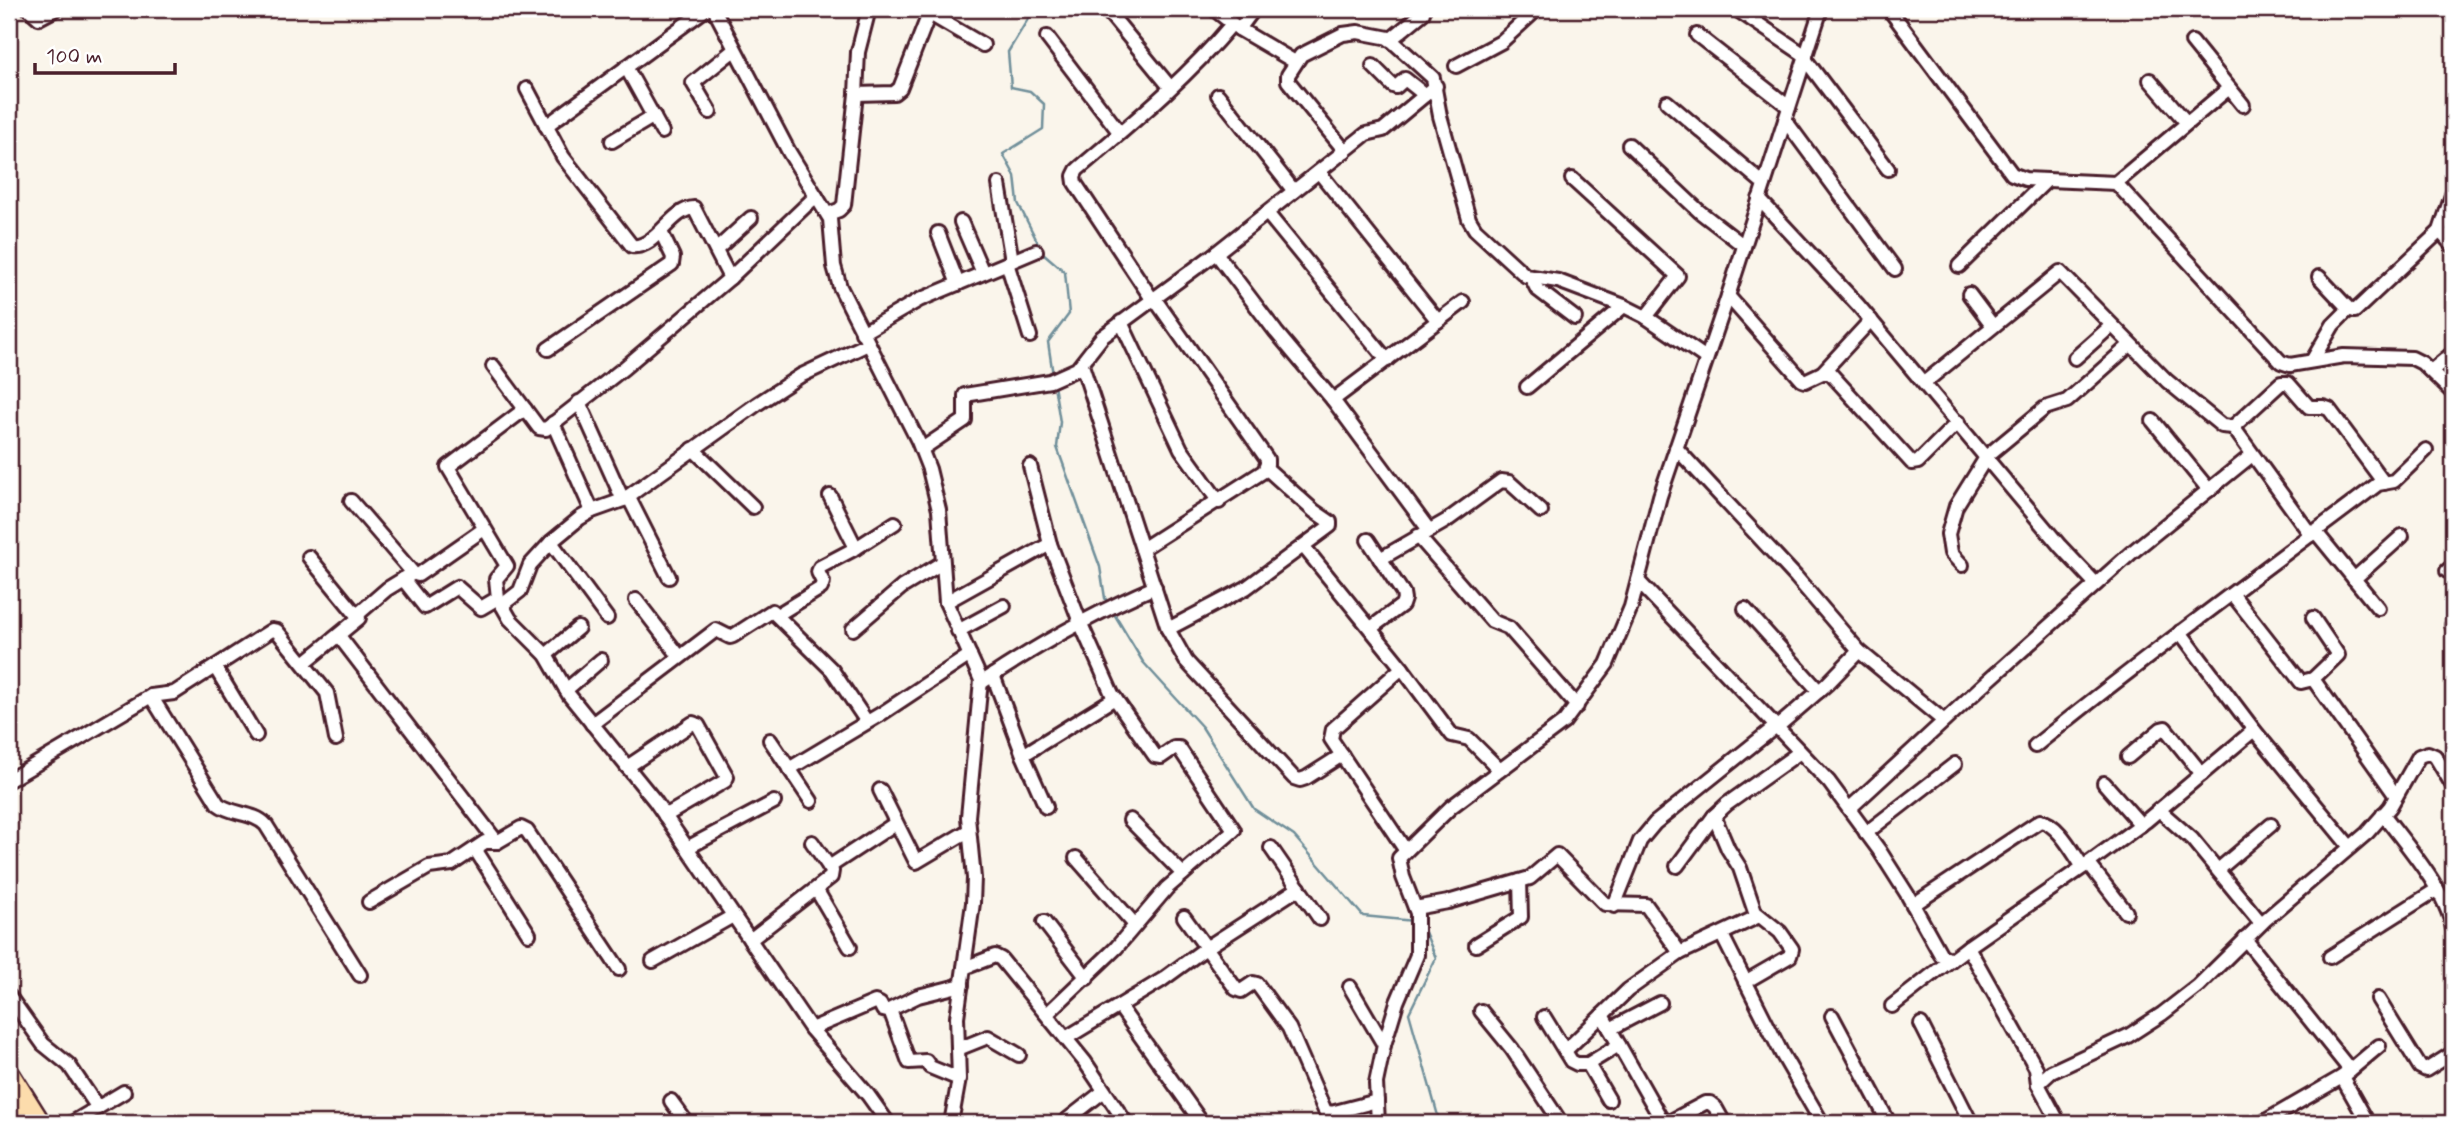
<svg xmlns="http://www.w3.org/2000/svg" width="2462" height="1132" font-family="Mynerve,sans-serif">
  <rect width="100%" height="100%" fill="#faf5eb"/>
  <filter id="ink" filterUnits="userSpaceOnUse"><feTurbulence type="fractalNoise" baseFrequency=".0143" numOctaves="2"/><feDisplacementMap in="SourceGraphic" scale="14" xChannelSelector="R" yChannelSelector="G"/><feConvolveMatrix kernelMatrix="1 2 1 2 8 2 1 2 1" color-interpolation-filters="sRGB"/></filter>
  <g filter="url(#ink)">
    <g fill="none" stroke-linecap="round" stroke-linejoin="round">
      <g stroke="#708f9a" stroke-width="2.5">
        <path d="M1034,9l-26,43 3,35 19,4 14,13 -1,25 -40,25 12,22 3,27 25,50 22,19 4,42 -21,28 5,33"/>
        <path d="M1054,385l6,37 -3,25 43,120 5,31 3,5"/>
        <path d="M1113,612l30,50 59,65 52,82 40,27 69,80 51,5"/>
        <path d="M1422,925l14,33 -27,55 31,110"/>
      </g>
      <g stroke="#4a1f2b" stroke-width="18">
        <g id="minor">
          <path d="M29,9l10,9 17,-9"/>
          <path d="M714,9l75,143 41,67 4,47 6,21 78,154 11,28 10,41 7,92 35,78 -13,137 6,61 -1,25 -16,114 2,62 -8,44"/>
          <path d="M1106,9l64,78"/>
          <path d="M1214,9l25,20 56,33"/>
          <path d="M1736,9l70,47"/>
          <path d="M1889,9l123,165 13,5 91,4 165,179 9,3 54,-9 68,2 10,5 31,30"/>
          <path d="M930,14l53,31"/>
          <path d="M1239,29l15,-20"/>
          <path d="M1697,35l92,72"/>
          <path d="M1047,37l73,96"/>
          <path d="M1390,40l33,-27"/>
          <path d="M2192,42l51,63"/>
          <path d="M1805,59l83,110"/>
          <path d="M1373,66l20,20 3,1 9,-8 20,16"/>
          <path d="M1456,66l45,-24 36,-33"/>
          <path d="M626,67l36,65"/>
          <path d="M2150,80l37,43"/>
          <path d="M527,89l36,68 69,89c24,3 39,-37 62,-38l36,70"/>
          <path d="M856,94l38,-1 6,-5 31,-79"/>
          <path d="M1218,95l76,96"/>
          <path d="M1667,102l97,82"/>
          <path d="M710,112l-17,-29 41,-33"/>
          <path d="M1785,120l110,149"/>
          <path d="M546,126l160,-117"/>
          <path d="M612,141l42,-25"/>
          <path d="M1629,145l71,67 44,34"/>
          <path d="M1345,151l-57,-70v-6l13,-20 42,-21 15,-2 31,6 44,40 7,38 29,103 6,10 51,47 32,5 66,25 22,11 60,41"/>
          <path d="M1319,172l119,149"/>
          <path d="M1572,179l106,97 -32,41"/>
          <path d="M2116,183l113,-95"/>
          <path d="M999,184l13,77"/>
          <path d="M1759,199l99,106 202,241 36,38"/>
          <path d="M1267,213l120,147"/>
          <path d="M828,214l11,-4 5,-5 12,-111 2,-42 11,-43"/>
          <path d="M961,222l22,51"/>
          <path d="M2440,231l13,15"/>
          <path d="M938,233l20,51"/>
          <path d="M716,250l35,-32"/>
          <path d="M1216,253l60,79 57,68 96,130"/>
          <path d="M1007,263l23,73"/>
          <path d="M1959,266l88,-86"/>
          <path d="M2319,277l30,32 6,2 85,-80 13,-39"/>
          <path d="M1532,279l5,10 38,29"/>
          <path d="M1969,294l24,32"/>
          <path d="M1728,296l74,84 3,1 17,-8h8l82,90 6,-1 40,-40"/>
          <path d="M1152,299l-77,-116 -1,-7 3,-6c54,-46 110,-92 155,-146"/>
          <path d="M1121,322l60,127 38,53"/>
          <path d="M862,333l57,-33 117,-49"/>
          <path d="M548,349l124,-85 1,-7 -12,-25"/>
          <path d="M2075,358l36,-32"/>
          <path d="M2312,361l21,-36 16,-16"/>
          <path d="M1082,365l86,264 18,32 108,117 6,2 6,-2 36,-23"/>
          <path d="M493,366l46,62 7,1 78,-61 106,-90 86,-82"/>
          <path d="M2431,371l22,-18"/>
          <path d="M1822,373l49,-53"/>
          <path d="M1924,383l136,-111 107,109 55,45 11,1 48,-44h7l21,24h14l6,2 55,74"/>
          <path d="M1527,387l97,-81"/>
          <path d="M1333,400l130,-98"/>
          <path d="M579,402l44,98"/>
          <path d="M2153,421l56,69"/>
          <path d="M553,423l39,88"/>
          <path d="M2233,427l78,108"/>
          <path d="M1676,448l120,129 63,74 85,70"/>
          <path d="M693,449l60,58"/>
          <path d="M922,449l43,-29v-25l85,-14 27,-12 25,-32 114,-84 150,-119 17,-4 53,-44"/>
          <path d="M1030,466l20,78 30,78 32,72 43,62 6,1 13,-9h5l55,82 -67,58 -51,60 -69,66"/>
          <path d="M628,496l41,81"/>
          <path d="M830,496l26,52"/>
          <path d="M351,501l62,72 5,2 66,-46"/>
          <path d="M2315,531l63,77"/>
          <path d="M1418,536l74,85 17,7 68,78"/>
          <path d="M1368,540l35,53 1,6 -2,6 -31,23"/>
          <path d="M551,542l56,76"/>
          <path d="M1304,547l98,121 50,67 17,4 31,31"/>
          <path d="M1142,549l122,-78 3,-7v-5l-113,-161"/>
          <path d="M1380,559l66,-38 55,-40 8,1 32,29"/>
          <path d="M1962,565l-11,-12 -3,-19 8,-28 31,-50 58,-48 22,-7 63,-56"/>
          <path d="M2447,571l6,-5"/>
          <path d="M403,579l22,28 32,-20 24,21 17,-10 -2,-19 11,-13 -59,-99 77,-58"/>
          <path d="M2354,579l48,-43"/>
          <path d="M1638,581l191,201 50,68 28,44 34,61 10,5 17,-13 68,121 2,16"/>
          <path d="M2233,595l68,87 12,-3 25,-24 -25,-37"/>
          <path d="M498,598l12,21 36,36 23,40 86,106 156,228 57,66 20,28"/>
          <path d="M636,600l44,57"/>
          <path d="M946,602l104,-58"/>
          <path d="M502,605l18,-14 10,-26 21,-23 29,-24 12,-7 31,-11 134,-96 43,-28 68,-32"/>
          <path d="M1745,609l74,82"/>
          <path d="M357,615l30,-26 23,-14"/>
          <path d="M777,615l44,-27 2,-6 -5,-10 2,-5 36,-19 39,-25"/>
          <path d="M2452,625l1,2"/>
          <path d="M853,629l49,-42 40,-24"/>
          <path d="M1168,629l78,-41 84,-62v-4l-16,-11 -48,-43"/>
          <path d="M958,631l46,-25"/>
          <path d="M2180,632l74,98 96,117"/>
          <path d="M339,636l158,206"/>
          <path d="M546,655l32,-27"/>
          <path d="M304,663l55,-45 -50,-61"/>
          <path d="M215,667l41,68"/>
          <path d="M1402,668l-69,61 -2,10 75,112"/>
          <path d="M993,675l30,80 23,52"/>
          <path d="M2313,679l83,117"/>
          <path d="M981,683c55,-37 113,-70 174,-96"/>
          <path d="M566,690l35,-30"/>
          <path d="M151,696l67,108c14,11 36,8 48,21l94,150"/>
          <path d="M592,724l124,-94 14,7 3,-1 39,-25 60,59 35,52"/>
          <path d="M1776,728l51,-44 32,-33"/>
          <path d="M770,740l41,61"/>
          <path d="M2035,746c112,-91 228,-175 343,-262l16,-3 32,-31"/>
          <path d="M1023,755l92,-57"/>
          <path d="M2128,757l33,-28 4,-1 37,46"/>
          <path d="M627,767l66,-44 5,2 29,52 -2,4 -60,35"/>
          <path d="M789,769l92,-55 89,-59"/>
          <path d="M9,780l142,-84 23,-3 98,-63 5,1 50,62 9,46"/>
          <path d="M2104,783l37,42"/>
          <path d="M880,790l36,72 52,-31"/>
          <path d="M1849,809l131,-121 151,-135 121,-98"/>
          <path d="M2159,810l33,29 69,84"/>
          <path d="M2383,814c24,32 62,75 70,114"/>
          <path d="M1714,816l14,33 12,19 15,44 25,20 12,17 -2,7 -45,26"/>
          <path d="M1130,820l53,54"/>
          <path d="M1866,833l89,-69"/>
          <path d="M687,848l87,-46"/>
          <path d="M1271,848l49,71"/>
          <path d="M475,849l54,85"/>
          <path d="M1076,858l59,67"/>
          <path d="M2088,863l38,49"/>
          <path d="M1677,866l37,-50 13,-12 73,-52"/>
          <path d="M829,867l67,-44"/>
          <path d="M2083,867l63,-46 108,-91"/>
          <path d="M2218,870l53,-45"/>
          <path d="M816,889l34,58"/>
          <path d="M369,902l60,-35 23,-3 33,-22h12l24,-14 6,3 92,138"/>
          <path d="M1913,905l127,-84c18,2 33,32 43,46l-115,80"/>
          <path d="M1614,906l26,-65 15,-18 120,-96"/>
          <path d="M1415,908l33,-6 82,-24 27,-23 48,49 41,1 34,48"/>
          <path d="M1184,917l52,72 5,2 12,-8 4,1 32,44 36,83 6,2 46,-12"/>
          <path d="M1044,922l43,56"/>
          <path d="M1722,935l60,119 40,69"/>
          <path d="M2245,939l105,131"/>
          <path d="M750,940l81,-63 1,-6 -20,-29"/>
          <path d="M1476,945l45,-28 -1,-36"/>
          <path d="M2330,957l106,-67"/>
          <path d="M653,961l80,-45"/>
          <path d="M964,968l31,-12 6,3 84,103 41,61"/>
          <path d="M1350,987l34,58"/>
          <path d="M9,996l34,48 26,21 29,43"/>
          <path d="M2378,999l42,68 6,3 27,-17"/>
          <path d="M1119,1006l83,117"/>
          <path d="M1892,1006l59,-46"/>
          <path d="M890,1010l19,52 17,-1 4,6 29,12"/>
          <path d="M1481,1011l31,38 49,74"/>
          <path d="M1602,1015l58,102 5,4h6l34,-18h5l5,4 9,16"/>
          <path d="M1832,1016l57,107"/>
          <path d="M1544,1017l27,44 6,3h11l21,36"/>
          <path d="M1921,1024l50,99"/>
          <path d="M811,1029l64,-27 5,2 3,6 4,1 31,-15 44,-11"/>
          <path d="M1610,1029l50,-26"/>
          <path d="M1066,1038l96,-58 44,-32 93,-60"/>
          <path d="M958,1049l30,-12 31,18"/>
          <path d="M1565,1051l63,-61 52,-37 79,-37"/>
          <path d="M1588,1064l31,-19"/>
          <path d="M2342,1077l26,46"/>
          <path d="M671,1101l16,22"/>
          <path d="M72,1123l52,-31"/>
          <path d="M1063,1123l41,-32"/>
          <path d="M1378,1123l-2,-40 8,-38 13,-43 20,-47v-42l-14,-36 -4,-19 52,-51 113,-85 43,-58 24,-57 29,-111 68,-200 93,-287"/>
          <path d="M2059,1123l-21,-39 13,-12 77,-36 34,-22 36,-28 67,-66 102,-87 23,-26 29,-51 9,-3 7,3 18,30"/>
          <path d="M2262,1123l80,-46 37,-31"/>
        </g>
      </g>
      <g stroke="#4a1f2b" stroke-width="23">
        <g id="highway">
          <path d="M9,1072l32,51"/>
          <path d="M9,1097l16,26"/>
        </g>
      </g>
      <use href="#minor" stroke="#fff" stroke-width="12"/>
      <use href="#highway" stroke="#fcdcac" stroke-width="18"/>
    </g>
  </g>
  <rect width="2462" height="1132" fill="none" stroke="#fff" stroke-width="35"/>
  <rect x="18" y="18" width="2427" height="1097" fill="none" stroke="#4a1f2b" stroke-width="2.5" filter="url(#ink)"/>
  <path d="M35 63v10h140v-10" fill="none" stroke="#4a1f2b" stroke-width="3.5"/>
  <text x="46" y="63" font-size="21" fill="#4a1f2b" stroke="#ffffff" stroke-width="5" paint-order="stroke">100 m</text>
</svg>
